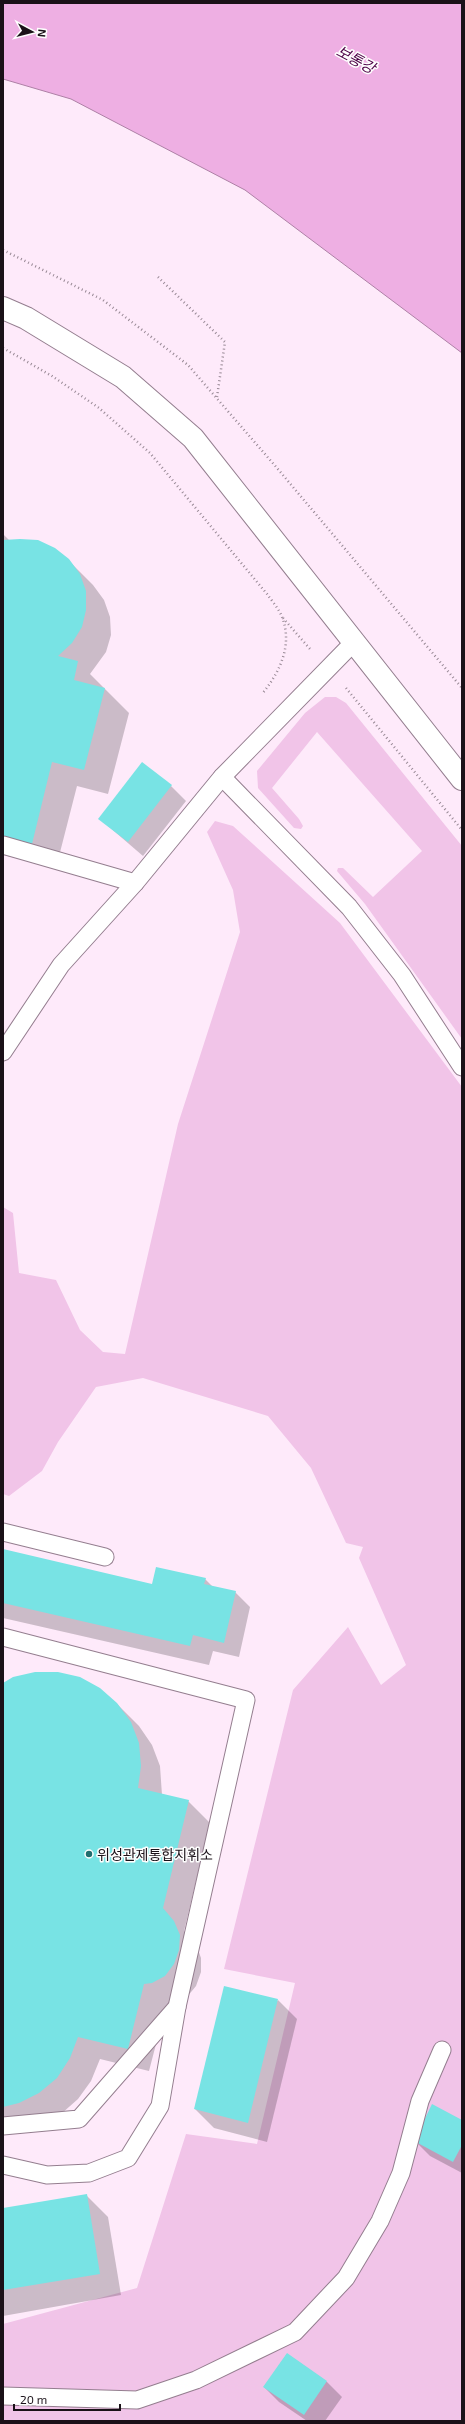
<svg xmlns="http://www.w3.org/2000/svg" width="465" height="2424" font-family="'Exo 2','Noto Sans KR',sans-serif">
  <rect width="100%" height="100%" fill="#feeafa"/>
  <g fill="#f1c4e8">
    <path d="M325,697h11l10,6 116,143v193l-97,-135 -28,-33 1,-3h5l30,29 49,-46 -105,-119 -45,56 27,31 4,7 -2,3 -7,-1 -36,-40 -1,-17 48,-58z"/>
    <path d="M215,821l18,5 107,97 122,164v1334h-459v-97l134,-36 49,-154 71,10 38,-161 -71,-14 69,-279 55,-63 33,58 25,-20 -47,-107 4,-11 -17,-4 -35,-75 -43,-52 -125,-38 -47,9 -38,55 -16,29 -33,25 -6,-2v-287l10,6 6,60 37,7 24,50 23,22 22,2 53,-230 62,-192 -7,-42 -26,-58z"/>
  </g>
  <path fill="#eeafe3" stroke="#ae80a6" d="M3,3h459v350l-217,-163 -174,-91 -68,-20z"/>
  <g fill="#0003">
    <path d="M3,534l7,7 58,19 25,25 11,15 6,17 1,18 -5,17 -16,22 39,39 -21,81 -31,-8 -21,82 -53,-13z"/>
    <path d="M171,786l15,15 -43,55 -43,-37z"/>
    <path d="M3,1550l149,35 53,-6 8,8 22,5 15,15 -11,50 -26,-6 -4,14 -206,-47z"/>
    <path d="M3,1684l114,20 22,22 13,19 8,21 2,29 26,6 22,22 -26,108 12,13 5,14v14l-5,14 -9,11 -13,8 -8,1 -17,65 -49,-12 -9,22 -13,18 -17,15 -58,16z"/>
    <path d="M278,2000l19,19 -30,123 -53,-14 -19,-19z"/>
    <path d="M462,2121v52l-32,-17 -15,-15z"/>
    <path d="M86,2195l22,22 13,78 -118,21v-107z"/>
    <path d="M287,2354l40,28 15,15 -17,24h-18l-28,-19 -15,-15z"/>
  </g>
  <g fill="#78e3e4">
    <path d="M20,539l18,1 17,8 14,11 11,15 6,17v19l-4,17 -10,16 -14,13 20,5 -4,19 31,8 -21,82 -32,-8 -20,82 -29,-7v-297z"/>
    <path d="M142,762l30,23 -44,57 -30,-23z"/>
    <path d="M3,1549l149,35 4,-17 50,11 -2,6 32,7 -12,52 -31,-8 -3,11 -187,-43z"/>
    <path d="M35,1672h23l22,5 20,11 17,15 14,19 8,21 2,23 -3,22 51,12 -26,108 11,13 6,14 -1,15 -5,14 -9,12 -13,7 -8,1 -16,65 -50,-12 -8,21 -13,20 -18,15 -20,10 -16,4v-424l10,-6z"/>
    <path d="M224,1986l54,13 -30,124 -54,-14z"/>
    <path d="M432,2104l30,16v25l-9,17 -39,-21z"/>
    <path d="M87,2194l13,80 -97,16v-82z"/>
    <path d="M287,2353l40,28 -23,34 -41,-28z"/>
  </g>
  <g fill="none" stroke-linecap="round" stroke-linejoin="round">
    <g stroke="#947e8f" stroke-width="19">
      <g id="lane">
        <path d="M222,777l127,130 53,68 60,92"/>
        <path d="M3,845l132,38"/>
        <path d="M3,1052l58,-87 74,-82 87,-106 132,-135"/>
        <path d="M3,1532l102,25"/>
        <path d="M3,1637l243,63 -69,307 -98,112 -76,7"/>
        <path d="M3,2165l44,10 42,-2 39,-15 32,-52 17,-99"/>
        <path d="M3,2396l134,4 59,-20 99,-48 51,-54 34,-57 21,-48 19,-72 22,-51"/>
      </g>
    </g>
    <g stroke="#947e8f" stroke-width="24">
      <path id="secondary" d="M3,308l23,10 97,59 70,61 269,341"/>
    </g>
    <g stroke="#988995" stroke-width="2.5" stroke-dasharray="1 3" stroke-linecap="butt">
      <path d="M3,250l100,50 85,65 89,103 185,220"/>
      <path d="M158,277l67,65 -8,55"/>
      <path d="M3,348l49,28 47,32 51,45 117,141c5,7 12,15 15,23 11,28 -2,55 -20,77"/>
      <path d="M283,618l27,31"/>
      <path d="M346,688l116,142"/>
    </g>
    <use href="#lane" stroke="#fff" stroke-width="17"/>
    <use href="#secondary" stroke="#fff" stroke-width="22"/>
  </g>
  <circle fill="#216d6e" stroke="#fefefe" stroke-width="1.5" cx="89" cy="1854" r="4"/>
  <g text-anchor="middle" dominant-baseline="central" stroke-width="3" stroke-linejoin="round" paint-order="stroke">
    <g font-size="14" fill="#1a1118" stroke="#fefefe" text-anchor="start">
      <text x="97" y="1854">위성관제통합지휘소</text>
    </g>
    <g font-size="15" font-style="italic" fill="#4c0146" stroke="#fefefe">
      <text transform="translate(356 59) rotate(28)">보통강</text>
    </g>
  </g>
  <rect width="465" height="2424" fill="none" stroke="#1a1118" stroke-width="8"/>
  <g transform="translate(32 32) rotate(97)" stroke="#fefefe" stroke-width="3" paint-order="stroke">
  <path d="M0-3L7 15L0 10L-7 15Z" fill="#1a1118"/>
  <text y="-6" font-size="11" font-weight="bold" text-anchor="middle" fill="#1a1118">N</text>
  </g>
  <path d="M14 2404v6h106v-6" fill="none" stroke="#1a1118" stroke-width="2"/>
  <text x="20" y="2404" font-size="12" fill="#1a1118" stroke="#fefefe" stroke-width="3" paint-order="stroke">20 m</text>
</svg>
